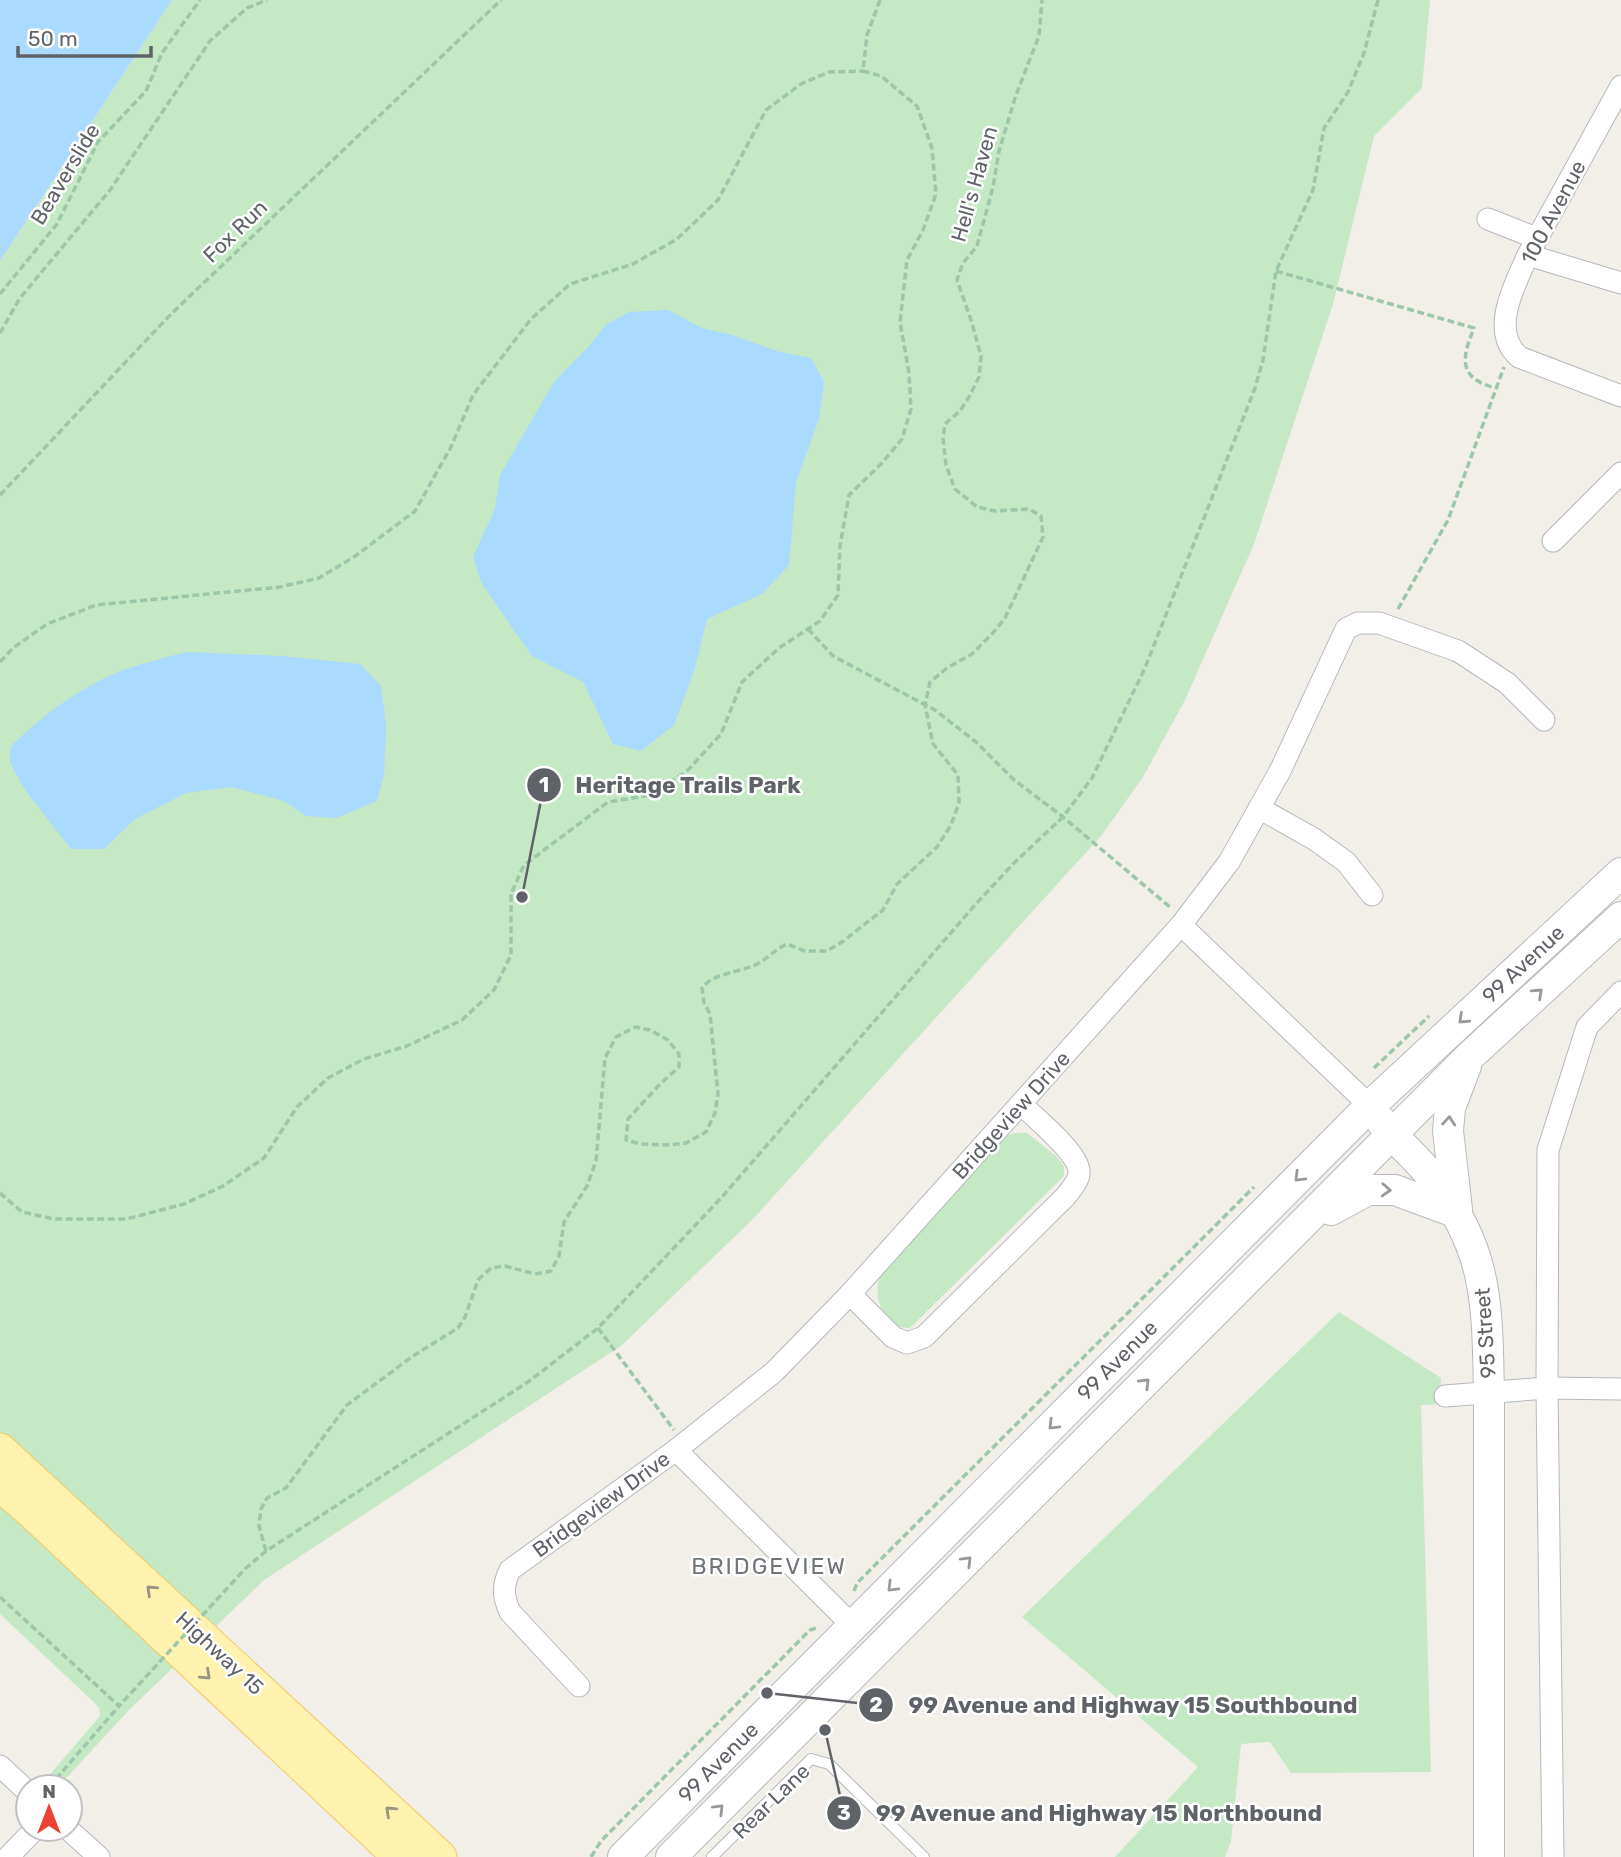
<svg xmlns="http://www.w3.org/2000/svg" width="1621" height="1857" font-family="Rubik,sans-serif">
  <rect width="100%" height="100%" fill="#f1efe8"/>
  <g fill="#c5e8c5">
    <path d="M172,0h1258l-8,88 -48,48 -41,168 -79,240 -69,156 -42,77 -42,59 -350,385 -129,124 -358,235 -135,130 -71,77h-14l-3,-2 59,-69 -1,-9 -99,-93v-1353z"/>
    <path d="M1014,1133h13l29,23 8,10v10l-154,152c-27,1 -39,-33 -29,-55l125,-137z"/>
    <path d="M1339,1312l102,66 -1,26 -19,1 10,367 -140,1 -21,-31 -29,2 -10,97 -6,16h-110l83,-90 -176,-150z"/>
  </g>
  <g fill="#aadaff">
    <path d="M0,0h172l-172,261z"/>
    <path d="M668,310l34,18 30,7 48,17 31,6 13,24 -5,37 -23,63 -7,83 -27,29 -55,25 -12,49 -21,57 -33,26 -28,-7 -30,-62 -51,-26 -50,-72 -9,-27 22,-48 5,-34 54,-93 33,-34 20,-24 22,-12z"/>
    <path d="M186,652l95,4 79,8 21,22 5,40 -2,49 -7,26 -41,17 -30,-2 -22,-15 -53,-14 -45,6 -51,26 -31,30h-33l-46,-59 -15,-27v-16c34,-33 69,-59 113,-77 20,-7 42,-12 63,-18z"/>
  </g>
  <g fill="none" stroke-linecap="round" stroke-linejoin="round">
    <g stroke="#b5b8bc" stroke-width="12">
      <path id="lane" d="M712,1857l99,-98 18,5 95,93"/>
    </g>
    <g stroke="#b5b8bc" stroke-width="23">
      <g id="street">
        <path d="M1621,86l-93,169c-13,29 -39,76 -9,102l102,39"/>
        <path d="M1488,219l48,19"/>
        <path d="M1528,255l93,28"/>
        <path d="M1553,541l68,-68"/>
        <path d="M1259,808l55,31 32,23 26,33"/>
        <path d="M1181,925l189,181"/>
        <path d="M850,1294l43,43 14,6 17,-6 142,-141c5,-7 14,-16 13,-25 -1,-19 -44,-53 -58,-67"/>
        <path d="M1445,1396l102,-8 74,1"/>
        <path d="M676,1450l177,176"/>
        <path d="M579,1686l-69,-74c-7,-16 -8,-26 0,-42l166,-120 98,-78 76,-78 331,-369 48,-63 51,-91 66,-142 12,-6h21l79,28 49,32 37,37"/>
        <path d="M0,1766l28,26"/>
        <path d="M68,1829l31,28"/>
        <path d="M8,1857l27,-28"/>
        <path d="M1553,1857l-6,-469 1,-238 39,-123 34,-35"/>
      </g>
    </g>
    <g stroke="#b6babf" stroke-width="32">
      <g id="secondary">
        <path d="M1381,1121c15,20 35,36 50,55 58,75 56,127 58,218v463"/>
        <path d="M1457,1209l-9,-78 2,-23 16,-42"/>
        <path d="M1331,1210l37,-20h27l62,23"/>
        <path d="M623,1857l747,-751 251,-233"/>
        <path d="M671,1857l799,-801 151,-139"/>
      </g>
    </g>
    <g stroke="#f2c960" stroke-width="35">
      <g id="primary">
        <path d="M0,1450l440,407"/>
        <path d="M0,1484l31,27 369,346"/>
      </g>
    </g>
    <g stroke="#9cc7a9" stroke-width="3.5" stroke-dasharray="7 3.5" stroke-linecap="butt">
      <path d="M1276,271l198,57c-12,30 -17,49 21,60"/>
      <path d="M0,294l57,-70 41,-82 48,-51 16,-38 38,-53"/>
      <path d="M0,333l20,-35 90,-108 100,-149 37,-33 20,-8"/>
      <path d="M0,495l171,-181 330,-314"/>
      <path d="M1398,609l50,-89 56,-153"/>
      <path d="M808,629l25,27 102,54 41,32 37,37 50,38 107,90"/>
      <path d="M0,662l13,-14 34,-24 49,-19 184,-18 39,-9 35,-21 61,-46 36,-64 22,-52 58,-76 39,-35 63,-20 44,-25 41,-39 48,-90 35,-26 28,-12 34,-1"/>
      <path d="M1374,1068l55,-52"/>
      <path d="M0,1193l22,19 32,7h72l58,-15 39,-18 41,-28 33,-51 31,-29 36,-19 43,-13 55,-26 32,-30 17,-35v-61l13,-29 84,-63 43,-7 36,-24 34,-37 21,-52 37,-34 41,-27 18,-26 2,-49 9,-51 33,-32 20,-24 9,-30 -2,-36 -9,-51 7,-62 16,-30 13,-36 -4,-46 -15,-42 -36,-30 -18,-5 4,-36 13,-35"/>
      <path d="M598,1328l76,102"/>
      <path d="M266,1551l-7,-25 2,-17 6,-11 19,-10 61,-83 66,-49 45,-28 7,-11 13,-37 13,-12 14,-2 30,8 16,-3 8,-15 5,-34 23,-36 9,-25 9,-103 11,-21 19,-10 15,3 18,10 11,14v13l-19,17 -32,35 -2,21 15,4 26,1 19,-2 20,-11 9,-19 3,-19 -8,-80 -6,-11 -2,-15c12,-16 39,-15 57,-25 10,-6 17,-14 28,-19l18,7h22l15,-9 41,-32 14,-26 40,-37 14,-22 8,-22 -1,-28 -25,-31 -8,-39 5,-23 17,-14 25,-14 20,-20 13,-16 38,-81 -2,-21 -12,-7 -34,2 -18,-4 -22,-18 -9,-24 -3,-27 2,-14 15,-13 9,-14 10,-20 2,-21 -10,-36 -14,-40 6,-17 14,-17 16,-59 6,-36 17,-56 23,-59 3,-36"/>
      <path d="M245,1569l21,-18 262,-169 70,-54 124,-131 253,-292 38,-41 50,-47 29,-39 53,-110 110,-280 8,-28 13,-89 37,-81 11,-62 24,-36 16,-39 14,-53"/>
      <path d="M854,1591l3,-8 397,-396"/>
      <path d="M0,1597l119,109 12,-13"/>
      <path d="M49,1787l70,-81"/>
      <path d="M591,1857l10,-16 209,-211 6,-2"/>
    </g>
    <use href="#lane" stroke="#fff" stroke-width="10"/>
    <use href="#street" stroke="#fff" stroke-width="21"/>
    <use href="#secondary" stroke="#fff" stroke-width="30"/>
    <use href="#primary" stroke="#fff2af" stroke-width="33"/>
    <path stroke="#9cc7a9" stroke-width="3.5" stroke-dasharray="7 3.5" stroke-linecap="butt" d="M131,1693l114,-124"/>
  </g>
  <defs><path id="oneway-chevron" d="M-2-3.5L2.5 0L-2 3.5" fill="none" stroke-width="1.6" stroke-linecap="round" stroke-linejoin="round" transform="scale(1.75)"/></defs>
  <g stroke="#979a9d">
    <use href="#oneway-chevron" transform="translate(1538 993) rotate(-43)"/>
    <use href="#oneway-chevron" transform="translate(1463 1019) rotate(137)"/>
    <use href="#oneway-chevron" transform="translate(1449 1121) rotate(-85)"/>
    <use href="#oneway-chevron" transform="translate(1299 1177) rotate(135)"/>
    <use href="#oneway-chevron" transform="translate(1386 1190) rotate(3)"/>
    <use href="#oneway-chevron" transform="translate(1145 1383) rotate(-45)"/>
    <use href="#oneway-chevron" transform="translate(1053 1425) rotate(135)"/>
    <use href="#oneway-chevron" transform="translate(967 1561) rotate(-45)"/>
    <use href="#oneway-chevron" transform="translate(892 1587) rotate(135)"/>
    <use href="#oneway-chevron" transform="translate(719 1809) rotate(-45)"/>
  </g>
  <g stroke="#979581">
    <use href="#oneway-chevron" transform="translate(151 1590) rotate(-137)"/>
    <use href="#oneway-chevron" transform="translate(206 1675) rotate(43)"/>
    <use href="#oneway-chevron" transform="translate(390 1811) rotate(-137)"/>
  </g>
  <g text-anchor="middle" dominant-baseline="central" stroke-width="5" stroke-linejoin="round" paint-order="stroke">
    <g font-size="21" fill="#5f6368" stroke="#fff">
      <text transform="translate(65 174) rotate(-59)">Beaverslide</text>
      <text transform="translate(974 184) rotate(-74)">Hell's Haven</text>
      <text transform="translate(1553 212) rotate(-62)">100 Avenue</text>
      <text transform="translate(235 231) rotate(-44)">Fox Run</text>
      <text transform="translate(1523 964) rotate(-43)">99 Avenue</text>
      <text transform="translate(1011 1115) rotate(-48)">Bridgeview Drive</text>
      <text transform="translate(1485 1333) rotate(-94)">95 Street</text>
      <text transform="translate(1117 1360) rotate(-45)">99 Avenue</text>
      <text transform="translate(601 1504) rotate(-36)">Bridgeview Drive</text>
      <text transform="translate(220 1653) rotate(43)">Highway 15</text>
      <text transform="translate(718 1762) rotate(-45)">99 Avenue</text>
      <text transform="translate(771 1801) rotate(-44)">Rear Lane</text>
    </g>
    <g font-size="23" letter-spacing="2" fill="#70757a" stroke="#fff">
      <text x="769" y="1566">BRIDGEVIEW</text>
    </g>
  </g>
  <path fill="none" stroke="#5f6368" stroke-width="2.5" d="M522 897L544 785M767 1693L876 1705M825 1730L844 1813"/>
  <g fill="#5f6368" stroke="#fff" stroke-width="2.5">
    <circle cx="522" cy="897" r="7"/>
    <circle cx="767" cy="1693" r="7"/>
    <circle cx="825" cy="1730" r="7"/>
    <circle cx="544" cy="785" r="18"/>
    <circle cx="876" cy="1705" r="18"/>
    <circle cx="844" cy="1813" r="18"/>
  </g>
  <g font-size="21" text-anchor="middle" font-weight="bold" fill="#fff">
    <text x="544" y="792">1</text>
    <text x="876" y="1712">2</text>
    <text x="844" y="1820">3</text>
  </g>
  <g font-size="23" text-anchor="middle" font-weight="bold" fill="#5f6368" stroke="#fff" stroke-width="5" stroke-linejoin="round" paint-order="stroke">
    <text x="688" y="793">Heritage Trails Park</text>
    <text x="1133" y="1713">99 Avenue and Highway 15 Southbound</text>
    <text x="1099" y="1821">99 Avenue and Highway 15 Northbound</text>
  </g>
  <g transform="translate(49 1808)"><circle r="33" fill="#ffffff" stroke="#bfc1c3" stroke-width="2"/>
  <path d="M0-5L12 26L0 18L-12 26Z" fill="#ea4335"/>
  <text y="-10" font-size="19" font-weight="bold" text-anchor="middle" fill="#5f6368">N</text>
  </g>
  <path d="M18 46v10h133v-10" fill="none" stroke="#5f6368" stroke-width="3.5"/>
  <text x="28" y="46" font-size="21" fill="#5f6368" stroke="#ffffff" stroke-width="5" paint-order="stroke">50 m</text>
</svg>
